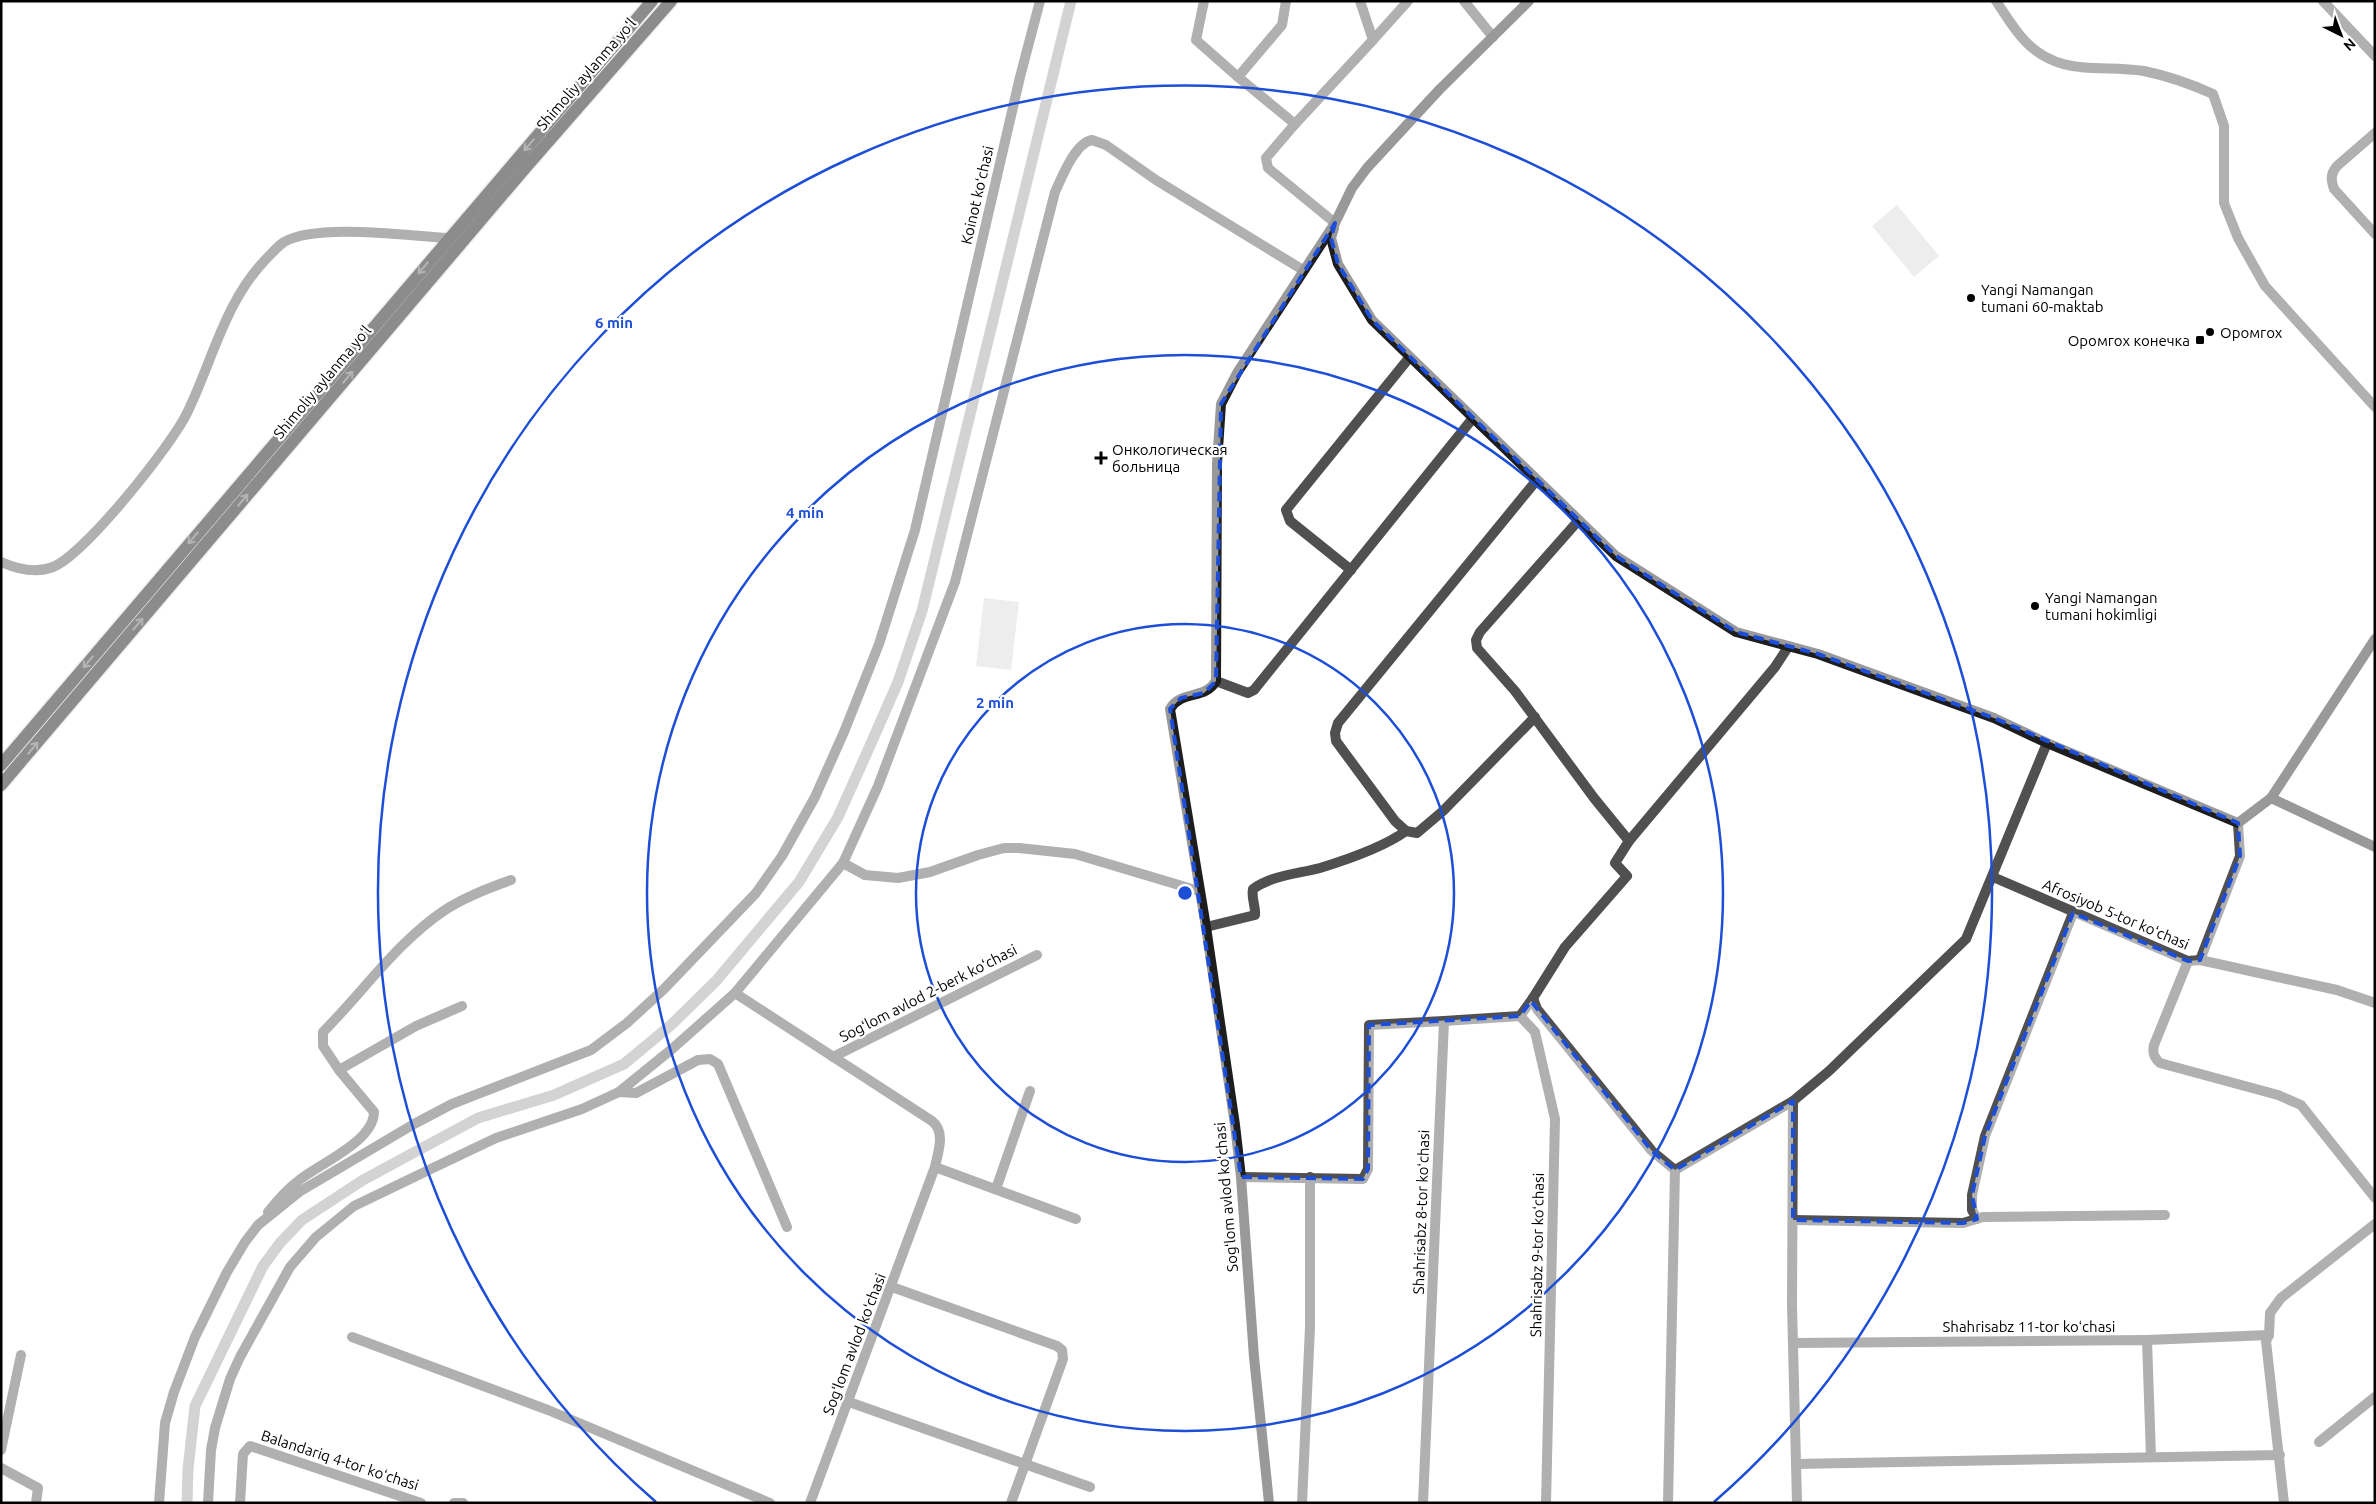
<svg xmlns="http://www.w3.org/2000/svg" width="2376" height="1504" font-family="Ubuntu,sans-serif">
  <rect width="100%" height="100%" fill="#fff"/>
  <g fill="#d7d7d7">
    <path d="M1897,205l42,51 -25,21 -42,-51z"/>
    <path d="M984,598l35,4 -8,68 -35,-4z"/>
  </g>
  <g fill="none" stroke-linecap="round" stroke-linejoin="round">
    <path stroke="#9e9e9e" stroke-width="11" d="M187,1503l1,-34 7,-63 68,-140 17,-23 22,-23 61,-40 115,-62 76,-23 70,-31 47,-39 45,-44 83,-99 39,-65 31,-69 29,-66 24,-71 149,-610"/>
    <g stroke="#dbdbdb" stroke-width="15">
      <g id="primary">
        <path d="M1,765l651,-764"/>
        <path d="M1,785l525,-618 145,-166"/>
      </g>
    </g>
    <g stroke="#505050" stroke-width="10">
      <path d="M1204,1l-8,39 42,37"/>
      <path d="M1286,1l-4,24 -44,52 57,47 -29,34 2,10 67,55"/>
      <path d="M1464,1l29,36"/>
      <path d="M1996,1c9,13 18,29 29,40 35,37 77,23 119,30 24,5 47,13 69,23l11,32v77l14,35 27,48 110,121"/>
      <path d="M2323,1l52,55"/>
      <path d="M1373,40l35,-39"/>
      <path d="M1295,124l78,-84 -13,-39"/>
      <path d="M2375,133l-38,33c-7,8 -6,14 -3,23l41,45"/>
      <path d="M1578,521l-98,111 -4,8 1,8 38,43 79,107 35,43"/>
      <path d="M1,562c16,7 34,12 52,5 31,-12 120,-123 135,-156 25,-52 37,-110 79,-153 5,-5 11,-12 17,-16 34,-19 123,-6 164,-4"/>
      <path d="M1351,570l-61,-49 -4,-11 123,-152"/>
      <path d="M1216,681l32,12 6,-3 219,-272"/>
      <path d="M1535,717l-92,94 -26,22 -11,-2 -11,-10 -59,-80 -1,-8 3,-10 198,-242"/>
      <path d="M843,863l22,12 33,3 32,-6 48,-17 26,-7h15l56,6 124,37"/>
      <path d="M1993,877l195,84 12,-1 137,30 38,13"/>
      <path d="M1206,927l49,-12c1,-9 -4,-16 -2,-26 20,-14 44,-15 67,-21 26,-8 64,-21 86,-37"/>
      <path d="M2200,960l40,-104 -2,-33"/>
      <path d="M2188,961l-34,84c-2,8 0,13 6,18l118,32 23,10 74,93"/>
      <path d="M735,993l197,128c14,11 6,31 3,46l-125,336"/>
      <path d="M1520,1016l15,16 20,87 -9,384"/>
      <path d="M833,1057l204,-102"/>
      <path d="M339,1070l-16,-24v-14c40,-40 74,-90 122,-122 20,-13 43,-22 66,-30"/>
      <path d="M619,1092l17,1 62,-33 12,-1 8,5 69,163"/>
      <path d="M1793,1101l-1,204 5,198"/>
      <path d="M935,1167l141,52"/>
      <path d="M1675,1170l-23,-19 -115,-142 -4,-11 32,-51 62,-71 -12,-13 14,-22 146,-174 13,-20"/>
      <path d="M1675,1170l118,-69 36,-30 137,-132 81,-196"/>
      <path d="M1241,1177l122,2 5,-10 1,-144 75,-4"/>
      <path d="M996,1189l34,-98"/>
      <path d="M268,1212c9,-11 17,-21 29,-30 21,-18 77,-40 77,-70l-35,-42 77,-44 46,-20"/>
      <path d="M1977,1219l-5,-9v-15l13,-59 88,-223"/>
      <path d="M1793,1220l170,3 20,-6 182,-2"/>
      <path d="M892,1287l165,59 5,4 1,9 -52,144"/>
      <path d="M352,1337l196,73 222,93"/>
      <path d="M2147,1340l122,-5"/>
      <path d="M1794,1343l353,-3 4,117"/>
      <path d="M849,1402l241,85"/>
      <path d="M2319,1442l56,-45"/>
      <path d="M1,1450l20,-95"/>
      <path d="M1796,1464l484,-9"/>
      <path d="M1,1468l37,20 -2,15"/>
      <path d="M159,1503l6,-80 9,-31 21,-55 32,-65 18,-30 13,-17 41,-33 115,-68 38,-20 139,-54 36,-27 37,-34 92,-96 26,-37 33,-59 29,-65 35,-88 36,-114 105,-453 20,-76"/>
      <path d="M208,1503l3,-53 4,-22 15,-49 10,-22 50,-90 26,-30 38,-31 81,-39 61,-29 86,-29 37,-17 53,-43 63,-56 108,-130 35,-77 77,-204 100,-390c7,-15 20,-49 37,-52l14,5 50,35 147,90"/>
      <path d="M240,1503l3,-49 7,-8 171,57"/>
      <path d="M454,1503h9"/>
      <path d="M1302,1503l8,-176v-150"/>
      <path d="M1423,1503l21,-482 76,-5 13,-18"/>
      <path d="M1668,1503l7,-333"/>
      <path d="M2284,1503l-18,-162 3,-6 1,-22 11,-15 94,-74"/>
    </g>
    <g stroke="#1d1d1d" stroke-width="10">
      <path d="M1334,228l-3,10 7,26 34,56 244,236 120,76 82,22 176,64 53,25 191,80 33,-25 104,-159"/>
      <path d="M2271,798l104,49"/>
      <path d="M1269,1503l-15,-146 -13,-180 -6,-52 -29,-198 -36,-218c11,-19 35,-9 46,-28l1,-217 4,-60 16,-31 98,-150 17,-35 15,-20 72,-78 90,-89"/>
    </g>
    <use href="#primary" stroke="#000" stroke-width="12"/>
  </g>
  <defs><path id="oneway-shaft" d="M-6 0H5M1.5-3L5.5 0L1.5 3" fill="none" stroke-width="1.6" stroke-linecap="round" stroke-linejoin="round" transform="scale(1.25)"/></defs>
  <g stroke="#595959">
    <use href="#oneway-shaft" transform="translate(529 145) rotate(131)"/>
    <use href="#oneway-shaft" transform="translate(423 268) rotate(130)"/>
    <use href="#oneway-shaft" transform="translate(348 377) rotate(-50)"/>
    <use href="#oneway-shaft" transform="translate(243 500) rotate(-50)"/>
    <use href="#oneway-shaft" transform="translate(193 538) rotate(130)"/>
    <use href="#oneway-shaft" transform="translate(138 624) rotate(-50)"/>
    <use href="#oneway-shaft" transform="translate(88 662) rotate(130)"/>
    <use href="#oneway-shaft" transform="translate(33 748) rotate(-50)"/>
  </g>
  <path d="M0 0H2376V1504H0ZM1335,223l-4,15 7,26 34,56 244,236 120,76 82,22 176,64 244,105 2,33 -40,104 -12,1 -115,-48 -88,223 -13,59 5,24 -14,4 -170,-3v-119l-118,69 -23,-19 -121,-150 -11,15 -151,9 -1,144 -5,10 -122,-2 -71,-468 11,-11 23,-5 12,-12 5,-277z" fill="#fff" fill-opacity=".55" fill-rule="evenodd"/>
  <path fill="none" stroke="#1d4ed8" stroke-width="4" stroke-dasharray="10 6" stroke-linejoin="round" d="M1335,223l-4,15 7,26 34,56 244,236 120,76 82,22 176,64 244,105 2,33 -40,104 -12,1 -115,-48 -88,223 -13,59 5,24 -14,4 -170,-3v-119l-118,69 -23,-19 -121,-150 -11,15 -151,9 -1,144 -5,10 -122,-2 -71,-468 11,-11 23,-5 12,-12 5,-277z"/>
  <g fill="none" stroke="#1d4ed8" stroke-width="2.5">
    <circle cx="1185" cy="893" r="269"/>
    <circle cx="1185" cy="893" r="538"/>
    <path d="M656 1502A807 807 0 1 1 1714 1502"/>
  </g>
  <g fill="#000" stroke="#fff" stroke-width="2">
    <circle cx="1971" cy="298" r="5"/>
    <circle cx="2210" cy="332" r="5"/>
    <rect x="2195" y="335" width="10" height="10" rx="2.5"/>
    <path d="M1098.5 450.5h5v5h5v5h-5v5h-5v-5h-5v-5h5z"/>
    <circle cx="2035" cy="606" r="5"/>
  </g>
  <g text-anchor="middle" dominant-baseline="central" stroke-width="4.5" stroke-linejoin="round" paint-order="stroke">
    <g font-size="15" fill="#000" stroke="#fff">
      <text transform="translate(586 74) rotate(-49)">Shimoliy aylanma yoʻl</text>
      <text transform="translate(977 195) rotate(-77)">Koinot koʻchasi</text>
      <text transform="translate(322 382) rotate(-50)">Shimoliy aylanma yoʻl</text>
      <text transform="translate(2116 914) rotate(23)">Afrosiyob 5-tor koʻchasi</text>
      <text transform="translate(928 993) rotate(-27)">Sogʻlom avlod 2-berk koʻchasi</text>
      <text transform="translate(1226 1197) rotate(-95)">Sogʻlom avlod koʻchasi</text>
      <text transform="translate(1421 1212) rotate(-88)">Shahrisabz 8-tor koʻchasi</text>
      <text transform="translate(1537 1255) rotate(-89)">Shahrisabz 9-tor koʻchasi</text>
      <text x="2029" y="1326">Shahrisabz 11-tor koʻchasi</text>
      <text transform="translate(854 1344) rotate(-69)">Sogʻlom avlod koʻchasi</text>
      <text transform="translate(340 1460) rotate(18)">Balandariq 4-tor koʻchasi</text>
    </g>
    <g font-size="15" fill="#000" stroke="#fff" text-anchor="start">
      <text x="1981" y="289">Yangi Namangan<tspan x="1981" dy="17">tumani 60-maktab</tspan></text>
      <text x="2220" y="332">Оромгох</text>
      <text x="2190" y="340" text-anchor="end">Оромгох конечка</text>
      <text x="1112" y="449">Онкологическая<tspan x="1112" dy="17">больница</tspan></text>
      <text x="2045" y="597">Yangi Namangan<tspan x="2045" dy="17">tumani hokimligi</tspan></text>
    </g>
  </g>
  <circle cx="1185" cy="893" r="8" fill="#1d4ed8" stroke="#fff" stroke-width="2.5"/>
  <g font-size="15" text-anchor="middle" font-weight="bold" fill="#1d4ed8" stroke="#fff" stroke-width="4.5" stroke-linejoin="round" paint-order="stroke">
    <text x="614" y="328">6 min</text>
    <text x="805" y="518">4 min</text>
    <text x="995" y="708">2 min</text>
  </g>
  <rect width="2376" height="1504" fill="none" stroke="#000000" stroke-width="5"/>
  <g transform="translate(2341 35) rotate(138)" stroke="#ffffff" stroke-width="4" paint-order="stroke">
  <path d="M0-4L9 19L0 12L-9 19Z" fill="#000000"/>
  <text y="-8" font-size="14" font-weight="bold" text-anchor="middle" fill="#000000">N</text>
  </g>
</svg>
